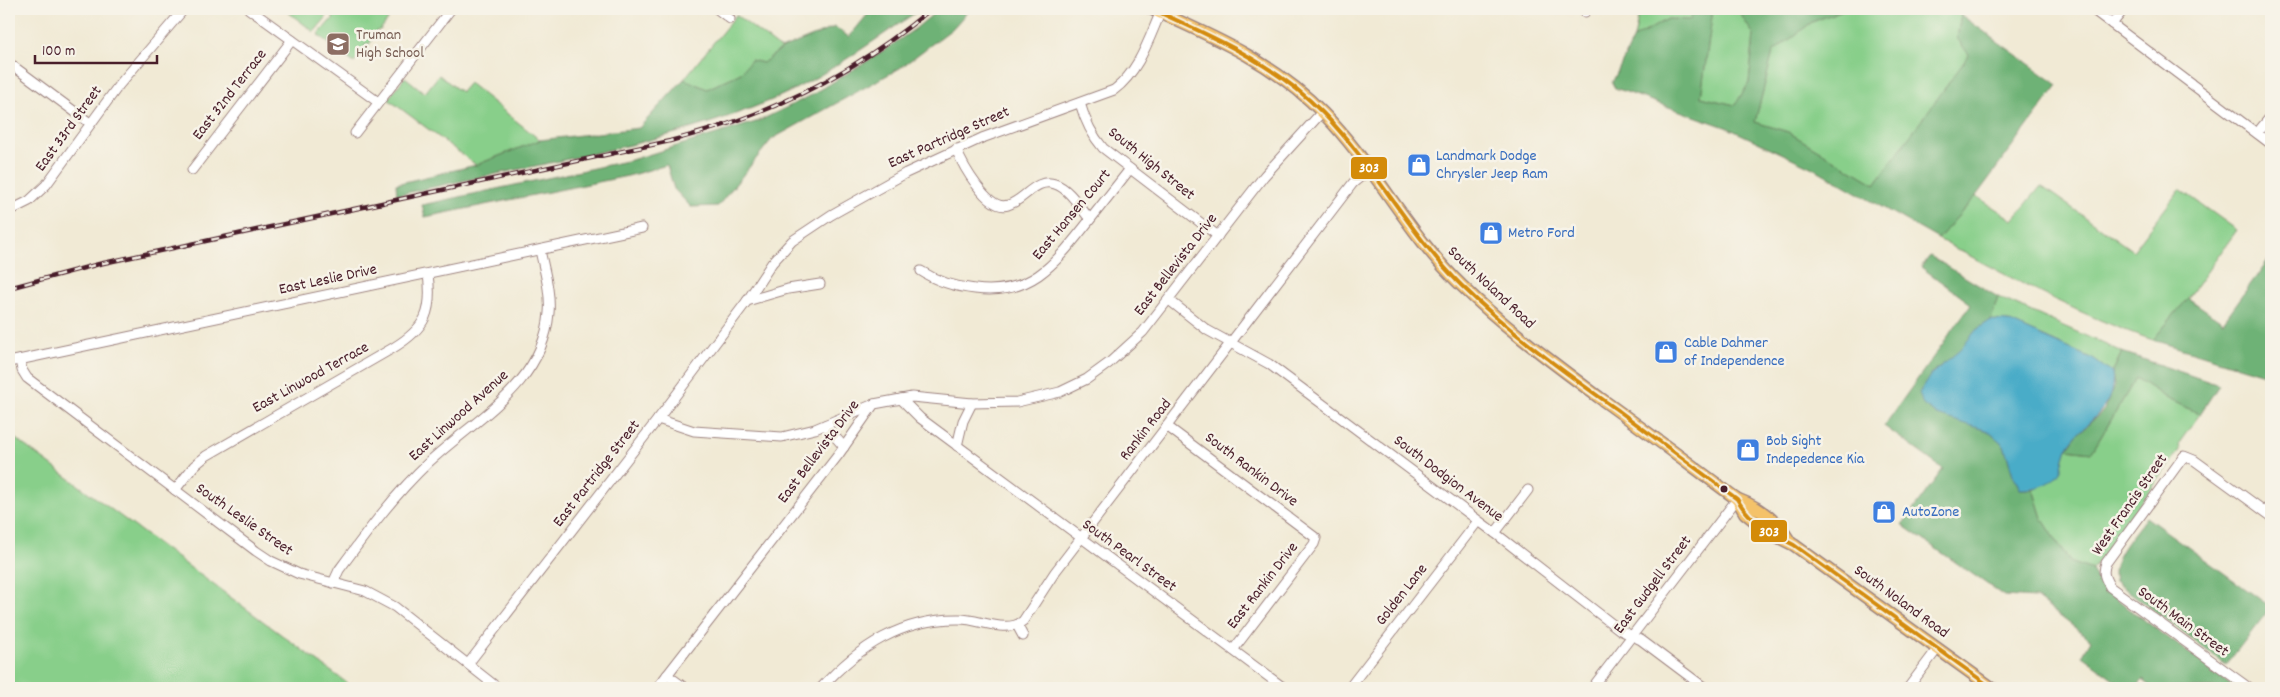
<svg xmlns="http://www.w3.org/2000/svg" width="2280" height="697" font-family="Dekko,sans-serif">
  <rect width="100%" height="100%" fill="#f7f3e8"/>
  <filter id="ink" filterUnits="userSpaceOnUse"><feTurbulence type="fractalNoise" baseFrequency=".02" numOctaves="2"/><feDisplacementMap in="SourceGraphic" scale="10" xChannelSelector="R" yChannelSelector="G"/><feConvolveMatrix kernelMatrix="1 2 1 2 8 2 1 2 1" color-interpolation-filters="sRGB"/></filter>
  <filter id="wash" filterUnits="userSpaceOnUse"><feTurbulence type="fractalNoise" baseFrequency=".0096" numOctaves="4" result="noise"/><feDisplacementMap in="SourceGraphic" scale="20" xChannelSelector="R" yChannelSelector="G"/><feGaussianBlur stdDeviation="1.12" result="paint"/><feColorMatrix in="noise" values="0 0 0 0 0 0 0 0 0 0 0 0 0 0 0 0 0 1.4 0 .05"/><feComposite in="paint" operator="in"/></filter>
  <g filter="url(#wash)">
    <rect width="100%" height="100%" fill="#f1ead5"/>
    <g fill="#88cf8a" stroke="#69775a">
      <path d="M284,9h49l-4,4 -4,1 1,4 -12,14z"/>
      <path d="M339,9h57l-5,7h-4l1,4 -8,10 -4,1v4l-7,9 -4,1v4l-11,14 -36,-28 12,-14 3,-1v-4z"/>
      <path d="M1640,9h53l-3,11 -22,-1 -34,19z"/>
      <path d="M1713,9h24l17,26 -5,48 -14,22 -34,-8z"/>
      <path d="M1845,9h108l8,6 -4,23 13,17 -95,129 -87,-52 -33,-10 18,-70 39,-30z"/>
      <path d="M736,15l45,34 -18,14 -12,-3 -10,13 -34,16 -23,-10z"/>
      <path d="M439,75l22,17 8,-9 71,57 -64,25 -88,-66 17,-22 20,16z"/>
      <path d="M2041,186l92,65 47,-62 57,41 -49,68 -35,42c-76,-25 -145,-64 -215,-101l38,-43 37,24z"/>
      <path d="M1998,297l124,55 -10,21 -19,-14 -85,-38 -17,-1z"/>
      <path d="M2136,378l32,21 32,15 -21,29 1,7 -88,120 -22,-8 -28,-44 -9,-29c25,-12 26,-14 34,-40l25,3z"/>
      <path d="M9,434l338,249 -4,5h-334z"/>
    </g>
    <g fill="#6eb276" stroke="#5c6850">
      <path d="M872,9h49c-48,32 -96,68 -149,91 -115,48 -253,67 -375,95l-1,-11 80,-19 64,-25 99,-12 45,-49 23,10 34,-16 10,-13 12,3 18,-14 54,-22 14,10z"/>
      <path d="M939,9h31l-18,20 -52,39 -128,71 -54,67 -27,1 -17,-18 -7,-24 -39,11 -203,41 -3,-12 209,-45 128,-39 53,-26 65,-40 38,-26z"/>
      <path d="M1693,9h20l-12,88 34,8 14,-22 5,-48 -17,-26h108l-33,13 -39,30 -18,70 33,10 87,52 94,-129 -12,-17 4,-23 97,70 -82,111 -38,43 -121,-69 -89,-42 -113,-40 -3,-5 22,-45 34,-19 22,1z"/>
      <path d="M1930,256l68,41 -7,23 -15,10 -15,20 -31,24 40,50 18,7 16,14 9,30 7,14h13l9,29 28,44 22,8 9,15 27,23 108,80h-83l-10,-8 -7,8h-10l-44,-32 9,-16 -55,-42 -32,-2 -102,-71 41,-56 -59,-43 87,-122 -50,-37z"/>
      <path d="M2271,256v120l-118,-36 35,-42 35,24z"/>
      <path d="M2122,352l97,33 -19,29 -32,-15 -32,-21 -44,74 -25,-3 10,-14 27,-25 10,-24 -2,-13z"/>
      <path d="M2146,517l125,90 -45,58 -111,-84c-6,-23 18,-45 31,-64z"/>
    </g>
    <path fill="#49acc8" stroke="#4a667a" d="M1991,320l17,1 85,38 19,14c5,38 -28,47 -44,74 -5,10 -5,25 -14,32 -9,8 -23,10 -34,10l-7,-14 -9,-30 -16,-14 -51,-16 -14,-10 -4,-12 12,-19 29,-24 16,-20z"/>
  </g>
  <g filter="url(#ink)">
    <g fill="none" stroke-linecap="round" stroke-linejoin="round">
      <g stroke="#9e8480" stroke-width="11">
        <g id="minor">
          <path d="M249,9l129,93"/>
          <path d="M717,9l13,10"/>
          <path d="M2092,9l179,135"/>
          <path d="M1585,12v-3"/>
          <path d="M2112,24l12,-15"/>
          <path d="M9,63l81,60"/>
          <path d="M1080,103c5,18 11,31 23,45l115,88"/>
          <path d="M355,133l96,-124"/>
          <path d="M2257,133l14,-17"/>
          <path d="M956,149c6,15 32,63 52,56 17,-5 28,-28 47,-21 15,5 25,24 35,35"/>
          <path d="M192,170l100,-130"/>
          <path d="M9,211l20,-10 17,-16 73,-100 65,-76"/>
          <path d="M921,271c17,11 34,16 54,18 55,7 79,-24 110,-63 15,-19 30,-38 45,-57"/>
          <path d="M1169,300l38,30 62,34 226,169 125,97 21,10 64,48"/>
          <path d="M747,301l25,-38 20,-22 39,-26 75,-42 76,-35 132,-48c26,-20 35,-52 48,-81"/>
          <path d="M20,360l2,10 5,8 229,173 15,10 28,13 66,17 30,16 103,81"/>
          <path d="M9,362l633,-134"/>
          <path d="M901,399l19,19 364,270"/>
          <path d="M658,419l36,12 88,6 33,-8 59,-25"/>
          <path d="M825,425l19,22"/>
          <path d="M1168,427l148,111 -2,6 -81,106"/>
          <path d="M957,446l6,-25 9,-18"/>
          <path d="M175,490l19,-24 12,-10 187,-108c33,-20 40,-36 35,-74"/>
          <path d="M1495,533l33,-43"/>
          <path d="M333,583l6,-13c28,-38 55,-75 90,-108 47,-44 114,-77 120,-149 2,-21 -5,-43 -9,-63"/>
          <path d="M1017,625l6,11"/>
          <path d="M468,664l190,-245 89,-118 41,-12 32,-5"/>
          <path d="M667,675l18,13"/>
          <path d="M657,688l182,-234 35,-50 38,-7 60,6 45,-1 43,-10 27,-13 22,-16 34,-31 121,-156 58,-64"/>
          <path d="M821,688c37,-41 81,-70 139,-69 20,0 46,15 63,2l32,-49 298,-389 16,-13"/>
          <path d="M1349,688l129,-167"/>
          <path d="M1592,688l145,-189"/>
          <path d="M1908,688l30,-40"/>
          <path d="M2249,688l-139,-101c-5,-9 -8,-14 -4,-24l78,-107 10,4 77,56"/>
        </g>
      </g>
      <g stroke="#9e8480" stroke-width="14">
        <g id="major">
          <path d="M1152,9c62,28 123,54 171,104 52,53 85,121 138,172 43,42 91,77 139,113 46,33 91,67 137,101 22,8 41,23 53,43"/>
          <path d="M1737,499l8,14 25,20 24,12 198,143"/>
        </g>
      </g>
      <use href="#minor" stroke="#fff" stroke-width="9"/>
      <use href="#major" stroke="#f4c26a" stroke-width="11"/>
      <g stroke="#4a1f2b" stroke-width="4.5">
        <path id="rail" d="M9,288l90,-24 571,-123c22,-6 44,-12 66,-20 71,-25 138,-64 195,-112"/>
      </g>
      <use href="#rail" stroke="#f7f3e8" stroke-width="2.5" stroke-dasharray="8" stroke-linecap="butt"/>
      <g stroke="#f7f3e8" stroke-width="8">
        <path id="bus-1" d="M1152,9c61,28 124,55 171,104 52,53 86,120 138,172 48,47 103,87 158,126 39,29 79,59 118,88 13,23 34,34 57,46l198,143"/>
      </g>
      <use href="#bus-1" stroke="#d48b09" stroke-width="4"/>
    </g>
  </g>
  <defs>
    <g id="school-square" transform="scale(1.25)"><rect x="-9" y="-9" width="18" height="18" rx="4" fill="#8d6e63" stroke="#f7f3e8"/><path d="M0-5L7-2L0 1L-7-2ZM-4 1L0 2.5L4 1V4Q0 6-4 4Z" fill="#fff"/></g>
    <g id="shop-square" transform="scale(1.25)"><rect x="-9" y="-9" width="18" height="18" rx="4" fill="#3f7fe0" stroke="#f7f3e8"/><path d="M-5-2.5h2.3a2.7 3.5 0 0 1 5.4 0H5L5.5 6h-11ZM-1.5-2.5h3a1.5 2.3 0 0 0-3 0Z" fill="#fff"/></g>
  </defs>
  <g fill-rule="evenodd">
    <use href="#school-square" x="338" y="44"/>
    <use href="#shop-square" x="1419" y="165"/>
    <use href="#shop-square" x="1491" y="233"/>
    <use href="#shop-square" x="1666" y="352"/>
    <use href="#shop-square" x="1748" y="450"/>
    <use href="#shop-square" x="1884" y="512"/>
  </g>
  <circle fill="#4a1f2b" stroke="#f7f3e8" stroke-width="2" cx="1724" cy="489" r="4.5"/>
  <g text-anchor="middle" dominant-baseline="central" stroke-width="5" stroke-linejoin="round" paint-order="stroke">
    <g font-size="16" fill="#785e54" stroke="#f7f3e8" text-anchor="start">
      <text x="356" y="35">Truman<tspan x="356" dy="18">High School</tspan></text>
    </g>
    <g font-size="16" fill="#4a1f2b" stroke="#f7f3e8">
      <text transform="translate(230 95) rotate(-52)">East 32nd Terrace</text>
      <text transform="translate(69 129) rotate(-54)">East 33rd Street</text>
      <text transform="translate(949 138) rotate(-24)">East Partridge Street</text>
      <text transform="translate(1151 164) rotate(39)">South High Street</text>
      <text transform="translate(1072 215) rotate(-50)">East Hansen Court</text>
      <text transform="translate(1176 265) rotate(-52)">East Bellevista Drive</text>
      <text transform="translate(328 280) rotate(-12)">East Leslie Drive</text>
      <text transform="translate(1491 288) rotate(43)">South Noland Road</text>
      <text transform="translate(311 378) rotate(-29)">East Linwood Terrace</text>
      <text transform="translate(459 416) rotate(-42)">East Linwood Avenue</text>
      <text transform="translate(1146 430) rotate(-52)">Rankin Road</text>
      <text transform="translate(819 452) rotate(-53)">East Bellevista Drive</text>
      <text transform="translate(1251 470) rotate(37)">South Rankin Drive</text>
      <text transform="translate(597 474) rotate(-52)">East Partridge Street</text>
      <text transform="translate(1448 479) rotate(37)">South Dodgion Avenue</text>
      <text transform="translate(2130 505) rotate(-55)">West Francis Street</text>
      <text transform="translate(244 520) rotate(35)">South Leslie Street</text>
      <text transform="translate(1129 556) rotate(36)">South Pearl Street</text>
      <text transform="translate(1653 585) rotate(-53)">East Gudgell Street</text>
      <text transform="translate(1263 586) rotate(-52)">East Rankin Drive</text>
      <text transform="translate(1402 595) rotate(-52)">Golden Lane</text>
      <text transform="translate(1901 602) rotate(36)">South Noland Road</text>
      <text transform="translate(2183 622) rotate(36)">South Main Street</text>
    </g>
    <g font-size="16" fill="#366cbe" stroke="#f7f3e8" text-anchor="start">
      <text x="1436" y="156">Landmark Dodge<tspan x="1436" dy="18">Chrysler Jeep Ram</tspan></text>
      <text x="1508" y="233">Metro Ford</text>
      <text x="1684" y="343">Cable Dahmer<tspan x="1684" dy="18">of Independence</tspan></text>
      <text x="1766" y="441">Bob Sight<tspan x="1766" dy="18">Indepedence Kia</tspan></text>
      <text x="1902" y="512">AutoZone</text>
    </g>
  </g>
  <g stroke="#f7f3e8" stroke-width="2">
    <rect x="1350" y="156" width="38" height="24" rx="5" fill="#d48b09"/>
    <rect x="1750" y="519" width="38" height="24" rx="5" fill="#d48b09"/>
  </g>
  <g font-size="14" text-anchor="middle" font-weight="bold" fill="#fff">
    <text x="1369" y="172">303</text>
    <text x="1769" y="536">303</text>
  </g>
  <rect width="2280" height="697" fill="none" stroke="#f7f3e8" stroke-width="30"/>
  <path d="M35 55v8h122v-8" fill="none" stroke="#4a1f2b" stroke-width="2.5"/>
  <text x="42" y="55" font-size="15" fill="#4a1f2b" stroke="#f7f3e8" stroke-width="4" paint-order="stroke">100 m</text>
</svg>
